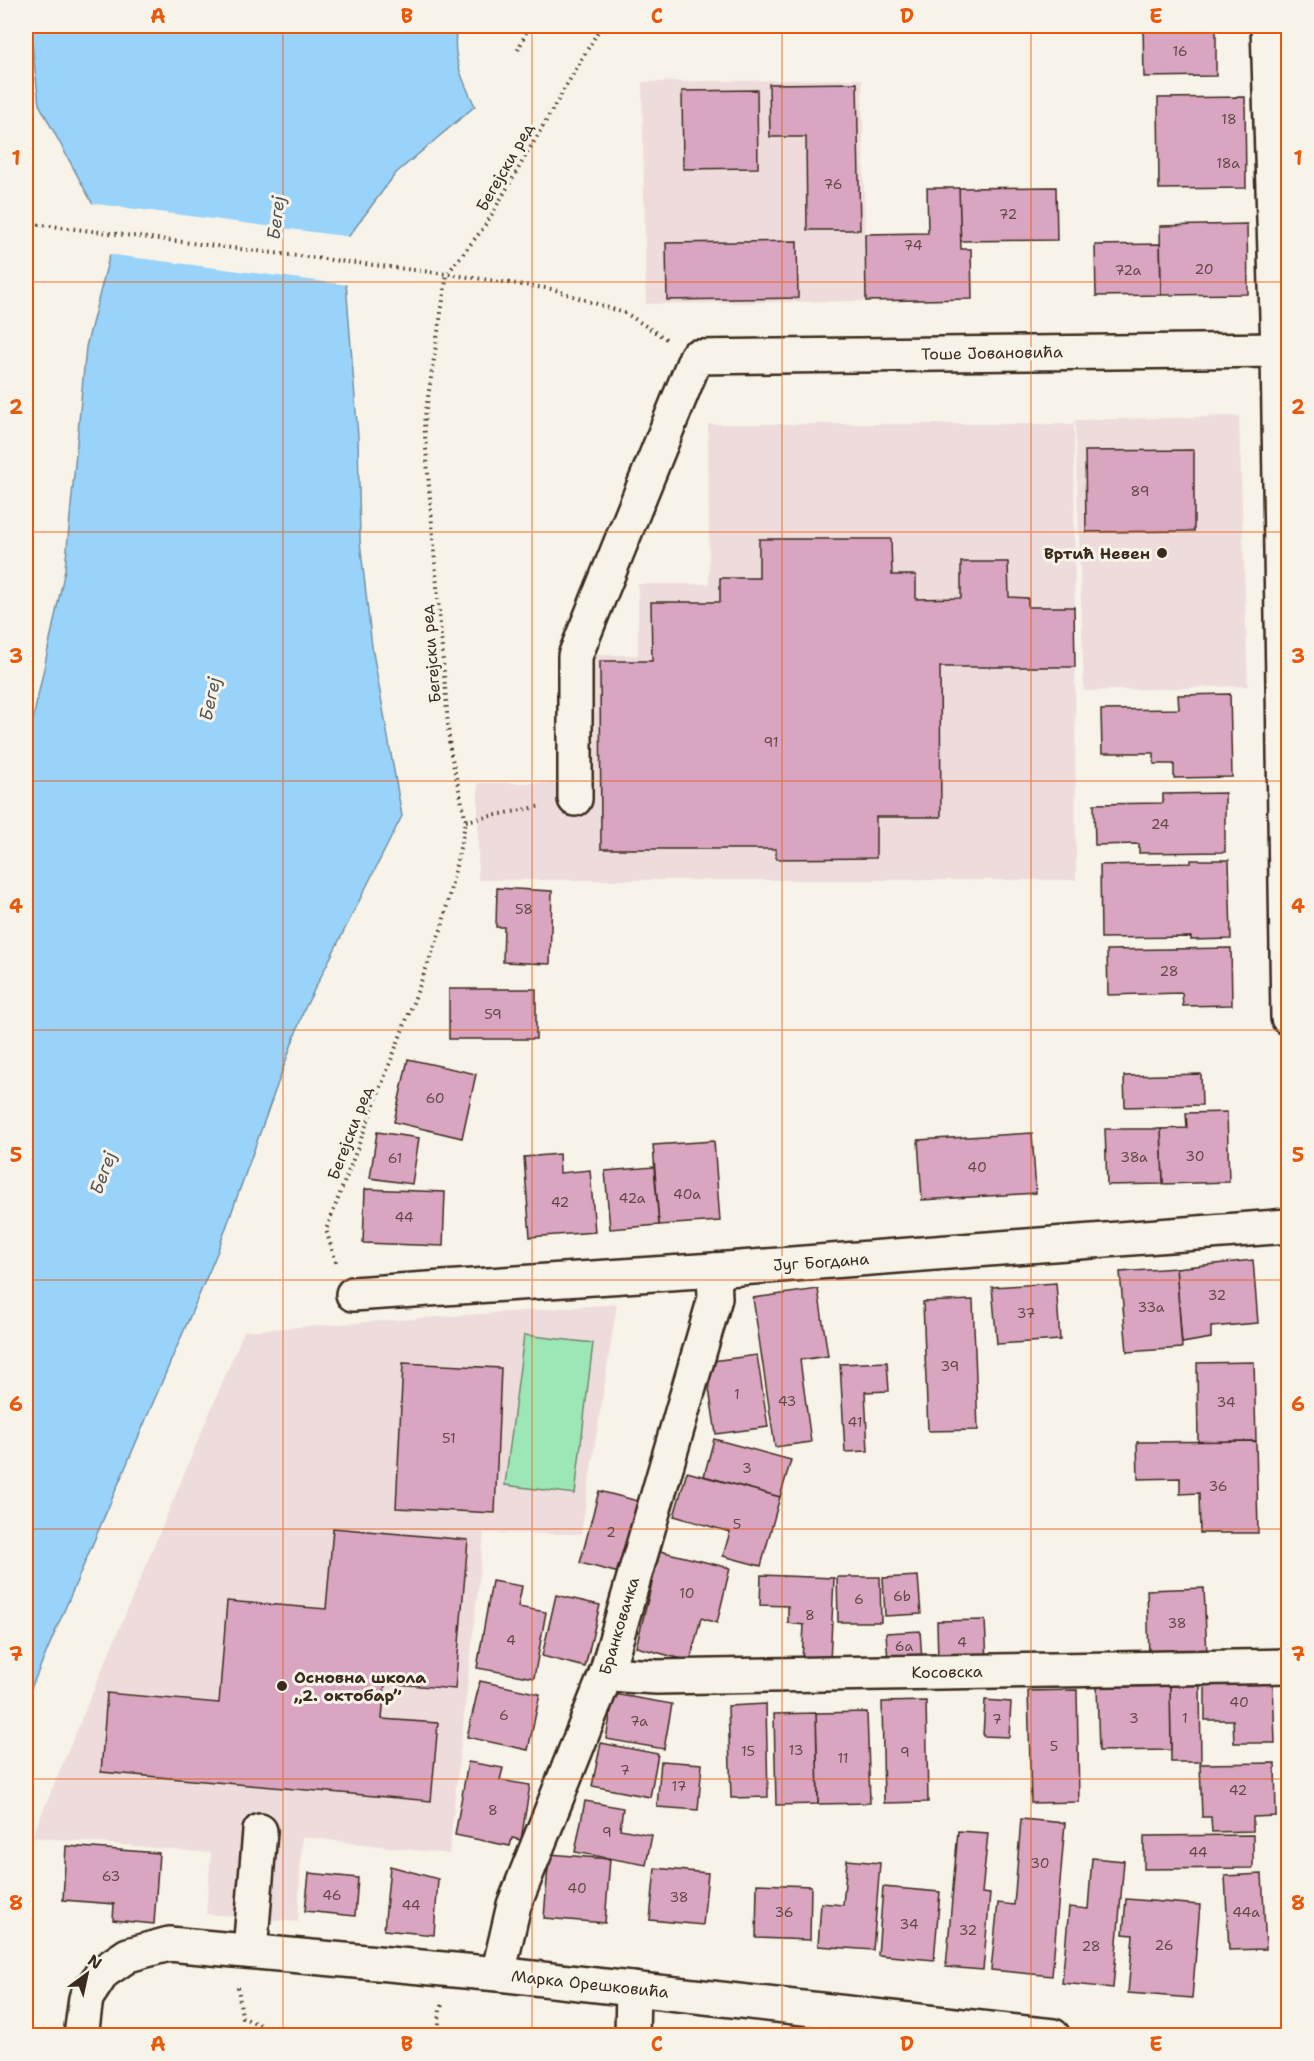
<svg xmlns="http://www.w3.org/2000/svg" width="1314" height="2061" font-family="'Shantell Sans',sans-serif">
  <rect width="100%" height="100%" fill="#f7f3e8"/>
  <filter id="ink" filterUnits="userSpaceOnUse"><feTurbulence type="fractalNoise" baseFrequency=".0167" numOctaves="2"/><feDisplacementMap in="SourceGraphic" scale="12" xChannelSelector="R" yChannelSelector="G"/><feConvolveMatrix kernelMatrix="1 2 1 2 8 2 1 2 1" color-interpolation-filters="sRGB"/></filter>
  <g filter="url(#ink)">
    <g fill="#eedcdc">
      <path d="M862,79l4,222 -220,3 -4,-222z"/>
      <path d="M1239,416l9,270 -164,5 -9,-271z"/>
      <path d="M708,424h366l2,456h-598v-97h98v-128h62v-71h71z"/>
      <path d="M617,1304l-36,230 -97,-1 -35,321 -147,-17 -4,85 -92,-8 5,-61 -179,-16 212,-506z"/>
    </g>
    <path fill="#9de7b6" stroke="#6c886a" stroke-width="1.5" d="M524,1335l69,8 -18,151 -70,-9z"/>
    <path fill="#9ad3f9" stroke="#748fa1" stroke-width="1.5" d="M30,26h427c-6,29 5,54 18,80l-79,67 -53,71 15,193 2,104 12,106 30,169 -98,194 -87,243 -191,447v-948l39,-182 21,-223 27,-105 -74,-138z"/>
    <path fill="#f7f3e8" d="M89,203l262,34 -5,8 3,40 -242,-31 3,-12z"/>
    <g fill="#d9a5c0" stroke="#3b2a1e" stroke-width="1.5">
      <path d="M1143,26h73v50l-72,1z"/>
      <path d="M857,83l3,147h-53l-1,-93h-36l-1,-53z"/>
      <path d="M757,90l1,78 -75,1 -1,-78z"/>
      <path d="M1245,97l1,91 -87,1 -1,-91z"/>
      <path d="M1056,187l1,53 -97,1 -1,-53z"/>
      <path d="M927,188h32l2,61h10l1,50 -106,2 -1,-67 63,-1z"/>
      <path d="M1247,224l1,70 -87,1 -1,-69z"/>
      <path d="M797,241l1,57 -131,2 -1,-57z"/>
      <path d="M1160,244l1,51 -65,1 -1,-51z"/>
      <path d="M1194,450v81l-108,1 -1,-81z"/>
      <path d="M759,539h132l1,36h24v24l45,-1v-36h47l1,35 19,1v9h46l1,60h-135l1,150h-65v41l-100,1v-10h-175l-1,-188h52l-1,-59h69v-24h39z"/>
      <path d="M1230,694l2,83 -58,1v-14h-20v-11h-52l-1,-43 78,-1 -1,-14z"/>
      <path d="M1225,793v59l-86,1v-9l-44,1 -1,-41 69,-1v-9z"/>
      <path d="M1191,860h38l2,79 -40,1v-3l-90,1 -1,-73 91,-2z"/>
      <path d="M497,888l55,3 -2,73 -47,-2 1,-35h-8z"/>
      <path d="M1231,948l1,57 -49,1 -1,-13 -74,2 -1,-45z"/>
      <rect x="449" y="989" width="87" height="50"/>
      <path d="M408,1059l68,15 -14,64 -68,-16z"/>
      <path d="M1201,1074l1,31 -77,2 -1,-31z"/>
      <path d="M1227,1112l2,70 -66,2 -2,-55 26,-1 -1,-15z"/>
      <path d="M1105,1129h56l2,55 -56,1z"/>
      <path d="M377,1132l42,6 -7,46 -42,-6z"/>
      <path d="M1032,1133l4,60 -114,7 -4,-60z"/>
      <path d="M714,1141l6,80 -61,4 -6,-80z"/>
      <path d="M559,1154l1,19 30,-3 5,62 -65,5 -6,-80z"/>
      <path d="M654,1167l5,58 -49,4 -5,-58z"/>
      <path d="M365,1189l80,3 -2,54 -80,-3z"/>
      <path d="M1253,1260l5,63 -47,4v11l-29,5 -6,-75z"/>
      <path d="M1176,1268l6,80 -55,4 -7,-80z"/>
      <path d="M1056,1283l4,57 -63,4 -5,-57z"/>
      <path d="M818,1289l10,67 -28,4 11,82 -36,5 -22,-149z"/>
      <path d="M973,1300l5,130 -50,1 -5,-129z"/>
      <path d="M757,1355l11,72 -52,7 -11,-72z"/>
      <path d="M887,1362l2,29 -24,1 3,59 -23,1 -5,-88z"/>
      <path d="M1254,1362l2,79 -58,1 -1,-79z"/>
      <path d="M403,1363l98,5 -6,145 -99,-5z"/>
      <path d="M714,1439l77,21 -11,37 -76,-21z"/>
      <path d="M1256,1441l2,92h-58l-1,-40 -19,1v-16l-42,1 -1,-37z"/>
      <path d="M687,1472l93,25 -19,69 -38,-10 7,-24 -56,-16z"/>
      <path d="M599,1491l43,11 -19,72 -43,-11z"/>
      <path d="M333,1528l135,12 -13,149 -70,-6 -3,36 56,4 -7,78 -330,-29 6,-79 112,10 8,-102 99,8z"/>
      <path d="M660,1551l70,17 -13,55 -16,-5 -11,43 -54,-14z"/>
      <path d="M761,1575l73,3 -4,84 -28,-1 2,-36 -16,-2v-17l-28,-1z"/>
      <path d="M918,1576l3,38 -36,2 -2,-38z"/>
      <path d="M837,1577h43l1,45h-43z"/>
      <path d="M492,1581l30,5 -4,21 28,5 -12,66 -57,-10z"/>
      <path d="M1204,1588l3,67 -58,2 -2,-67z"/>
      <path d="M556,1595l44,10 -15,62 -43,-11z"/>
      <path d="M985,1620l2,42 -49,1 -1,-42z"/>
      <path d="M920,1631l2,29 -34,1 -2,-28z"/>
      <path d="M480,1681l60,13 -12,56 -61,-13z"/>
      <path d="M1273,1683l2,60h-41l-1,-23h-28v-36z"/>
      <path d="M1200,1685l1,77h-30l-1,-76z"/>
      <path d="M1170,1686l1,64 -72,1 -2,-64z"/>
      <path d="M1077,1690l2,112 -48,1 -3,-112z"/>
      <path d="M614,1694l58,10 -8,45 -58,-10z"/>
      <path d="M985,1700l26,2 -2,35 -26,-1z"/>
      <path d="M926,1701l2,101 -44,1 -2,-101z"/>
      <path d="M766,1704l2,93 -37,1 -3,-92z"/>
      <path d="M867,1712l3,91 -52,1 -2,-91z"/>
      <path d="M816,1713l2,91 -42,1 -2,-91z"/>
      <path d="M601,1743l57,11 -8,43 -58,-11z"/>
      <path d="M661,1761l41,3 -4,46 -41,-3z"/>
      <path d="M468,1762l35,6 -3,12 30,5 -9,55 -9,-2 -2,8 -55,-11z"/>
      <path d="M1275,1763l1,53 -23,1v14l-41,1 -1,-15h-9l-2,-53z"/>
      <path d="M585,1801l38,7 -3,21 32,6 -6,30 -71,-13z"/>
      <path d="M1021,1819l44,4 -13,153 -61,-6 7,-67 16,2z"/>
      <path d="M958,1831l30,2 -6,60 8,1 -7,76 -37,-3z"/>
      <path d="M1253,1835v33l-109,1v-33z"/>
      <path d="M66,1846l93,7 -5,71 -41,-4 1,-16 -51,-4z"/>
      <path d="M549,1854l61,5 -5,64 -61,-5z"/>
      <path d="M1092,1858l32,3 -11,127 -51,-5 7,-76 19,2z"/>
      <path d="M847,1860l33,3 -7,87 -55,-4 3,-43 22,2z"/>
      <path d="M390,1866l48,13 -4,56 -50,-5z"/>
      <path d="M655,1868l53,5 -5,52 -53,-5z"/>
      <path d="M309,1873l49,5 -3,38 -50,-5z"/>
      <path d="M1262,1874l4,75 -37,1 -4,-74z"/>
      <path d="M757,1884l54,2 -1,54 -54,-2z"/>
      <path d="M883,1887l57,5 -6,68 -56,-5z"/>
      <path d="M1126,1899l74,6 -8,93 -64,-5 5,-58 -10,-1z"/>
    </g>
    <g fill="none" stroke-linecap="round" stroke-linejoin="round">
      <g stroke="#3b2a1e" stroke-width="38">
        <g id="minor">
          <path d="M1268,26l10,324 10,668"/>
          <path d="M575,799v-143l121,-299 592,-7"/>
          <path d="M353,1294l361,-24 574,-44"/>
          <path d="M606,1674l51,3 631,-11"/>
          <path d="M250,1951l10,-120"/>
          <path d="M498,1974l16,-69 92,-231 109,-376 -1,-28"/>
          <path d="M81,2036l5,-38 17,-26 25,-17 41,-11 329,30 555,62"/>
          <path d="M632,2036l1,-47"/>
        </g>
      </g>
      <g stroke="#3b2a1e" stroke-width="4" stroke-dasharray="1.5 4.5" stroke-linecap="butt">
        <path d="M518,50l11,-24"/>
        <path d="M26,223l421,51 105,15 75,25 39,25"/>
        <path d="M466,821l76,-15"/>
        <path d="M336,1262l-10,-32 116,-303 24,-106 -16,-71 -26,-327 23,-149 38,-48 116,-200"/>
        <path d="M238,1987l4,30 25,11 24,8"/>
        <path d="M438,2036l2,-27 3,-5"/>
        <path d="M556,2036l41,-6"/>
      </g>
      <use href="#minor" stroke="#f7f3e8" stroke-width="33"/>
    </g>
  </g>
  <path fill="none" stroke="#e8590c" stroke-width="1.5" stroke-opacity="0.55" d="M283,26v2010M532,26v2010M782,26v2010M1031,26v2010M26,282h1262M26,532h1262M26,781h1262M26,1030h1262M26,1280h1262M26,1529h1262M26,1779h1262"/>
  <g fill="#3b2a1e" stroke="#f7f3e8" stroke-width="2">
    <circle cx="1162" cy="553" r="6"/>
    <circle cx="282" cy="1686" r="6"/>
  </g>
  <g text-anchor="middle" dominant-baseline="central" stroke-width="6" stroke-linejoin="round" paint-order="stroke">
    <g font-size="14" fill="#624946">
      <text x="1180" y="51">16</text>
      <text x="1229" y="119">18</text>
      <text x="1228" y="163">18a</text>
      <text x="833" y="184">76</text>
      <text x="1008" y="214">72</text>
      <text x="913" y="245">74</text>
      <text x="1204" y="269">20</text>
      <text x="1128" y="270">72a</text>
      <text x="1140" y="491">89</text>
      <text x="771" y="742">91</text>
      <text x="1160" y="824">24</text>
      <text x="524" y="909">58</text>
      <text x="1169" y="971">28</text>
      <text x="493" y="1014">59</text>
      <text x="435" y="1098">60</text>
      <text x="1195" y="1156">30</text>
      <text x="1134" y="1157">38a</text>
      <text x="395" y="1158">61</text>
      <text x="977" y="1167">40</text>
      <text x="687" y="1194">40a</text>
      <text x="632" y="1198">42a</text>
      <text x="560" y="1202">42</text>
      <text x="404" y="1217">44</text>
      <text x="1217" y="1295">32</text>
      <text x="1151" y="1307">33a</text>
      <text x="1026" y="1313">37</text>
      <text x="950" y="1366">39</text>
      <text x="737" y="1394">1</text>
      <text x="787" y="1401">43</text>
      <text x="1226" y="1402">34</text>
      <text x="855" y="1422">41</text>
      <text x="449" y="1438">51</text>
      <text x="747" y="1468">3</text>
      <text x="1218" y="1486">36</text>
      <text x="737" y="1524">5</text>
      <text x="611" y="1532">2</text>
      <text x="687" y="1593">10</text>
      <text x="902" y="1596">6b</text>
      <text x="859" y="1599">6</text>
      <text x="810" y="1615">8</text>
      <text x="1177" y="1623">38</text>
      <text x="511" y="1640">4</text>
      <text x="962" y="1642">4</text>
      <text x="904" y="1646">6a</text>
      <text x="1239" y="1702">40</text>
      <text x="504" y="1715">6</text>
      <text x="1134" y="1718">3</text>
      <text x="1185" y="1718">1</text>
      <text x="997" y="1719">7</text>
      <text x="639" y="1721">7a</text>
      <text x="1054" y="1746">5</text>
      <text x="796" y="1750">13</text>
      <text x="748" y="1751">15</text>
      <text x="905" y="1752">9</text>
      <text x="843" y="1758">11</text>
      <text x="625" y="1770">7</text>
      <text x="679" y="1786">17</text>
      <text x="1238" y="1790">42</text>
      <text x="493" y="1810">8</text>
      <text x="607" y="1832">9</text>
      <text x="1198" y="1852">44</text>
      <text x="1040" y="1863">30</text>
      <text x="111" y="1876">63</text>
      <text x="577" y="1888">40</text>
      <text x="332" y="1895">46</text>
      <text x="679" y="1897">38</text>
      <text x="411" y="1905">44</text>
      <text x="784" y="1912">36</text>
      <text x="1246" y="1912">44a</text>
      <text x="909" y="1924">34</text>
      <text x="968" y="1930">32</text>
      <text x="1164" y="1945">26</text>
      <text x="1091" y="1946">28</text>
    </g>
    <g font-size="16" fill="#3b2a1e" stroke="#f7f3e8">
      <text transform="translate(505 167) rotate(-60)">Бегејски ред</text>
      <text transform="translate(992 353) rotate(-1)">Тоше Јовановића</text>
      <text transform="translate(431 654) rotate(-95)">Бегејски ред</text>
      <text transform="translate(350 1133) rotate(-69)">Бегејски ред</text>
      <text transform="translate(821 1262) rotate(-4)">Југ Богдана</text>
      <text transform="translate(619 1626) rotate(-73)">Бранковачка</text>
      <text transform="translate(947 1672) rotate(-1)">Косовска</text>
      <text transform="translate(590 1984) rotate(6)">Марка Орешковића</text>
    </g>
    <g font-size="16" font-weight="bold" fill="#3b2a1e" stroke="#f7f3e8" text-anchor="end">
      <text x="1150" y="553">Вртић Невен</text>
      <text x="294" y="1677" text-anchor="start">Основна школа<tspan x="294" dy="18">„2. октобар”</tspan></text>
    </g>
    <g font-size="18" font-style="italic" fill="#535455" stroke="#f7f3e8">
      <text transform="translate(276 218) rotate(-83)">Бегеј</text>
      <text transform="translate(210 699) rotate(-78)">Бегеј</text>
      <text transform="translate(103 1173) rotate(-70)">Бегеј</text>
    </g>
  </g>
  <rect width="1314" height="2061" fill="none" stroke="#f7f3e8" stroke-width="66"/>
  <g transform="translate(87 1974) rotate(33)" stroke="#f7f3e8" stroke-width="4.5" paint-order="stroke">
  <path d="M0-4.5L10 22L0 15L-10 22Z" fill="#3b2a1e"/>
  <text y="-9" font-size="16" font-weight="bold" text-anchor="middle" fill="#3b2a1e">N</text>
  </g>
  <rect x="33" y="33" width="1248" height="1995" fill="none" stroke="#e8590c" stroke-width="2"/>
  <g font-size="20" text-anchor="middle" font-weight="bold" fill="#e8590c">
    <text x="158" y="23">A</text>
    <text x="407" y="23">B</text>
    <text x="657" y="23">C</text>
    <text x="907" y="23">D</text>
    <text x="1156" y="23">E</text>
    <text x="16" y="165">1</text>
    <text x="1298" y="165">1</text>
    <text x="16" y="414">2</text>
    <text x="1298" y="414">2</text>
    <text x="16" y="663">3</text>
    <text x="1298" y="663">3</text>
    <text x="16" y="913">4</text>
    <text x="1298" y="913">4</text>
    <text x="16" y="1162">5</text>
    <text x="1298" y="1162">5</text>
    <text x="16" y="1411">6</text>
    <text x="1298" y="1411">6</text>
    <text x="16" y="1661">7</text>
    <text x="1298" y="1661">7</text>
    <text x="16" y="1910">8</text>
    <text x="1298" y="1910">8</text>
    <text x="158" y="2051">A</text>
    <text x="407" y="2051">B</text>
    <text x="657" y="2051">C</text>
    <text x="907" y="2051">D</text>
    <text x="1156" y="2051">E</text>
  </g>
</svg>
